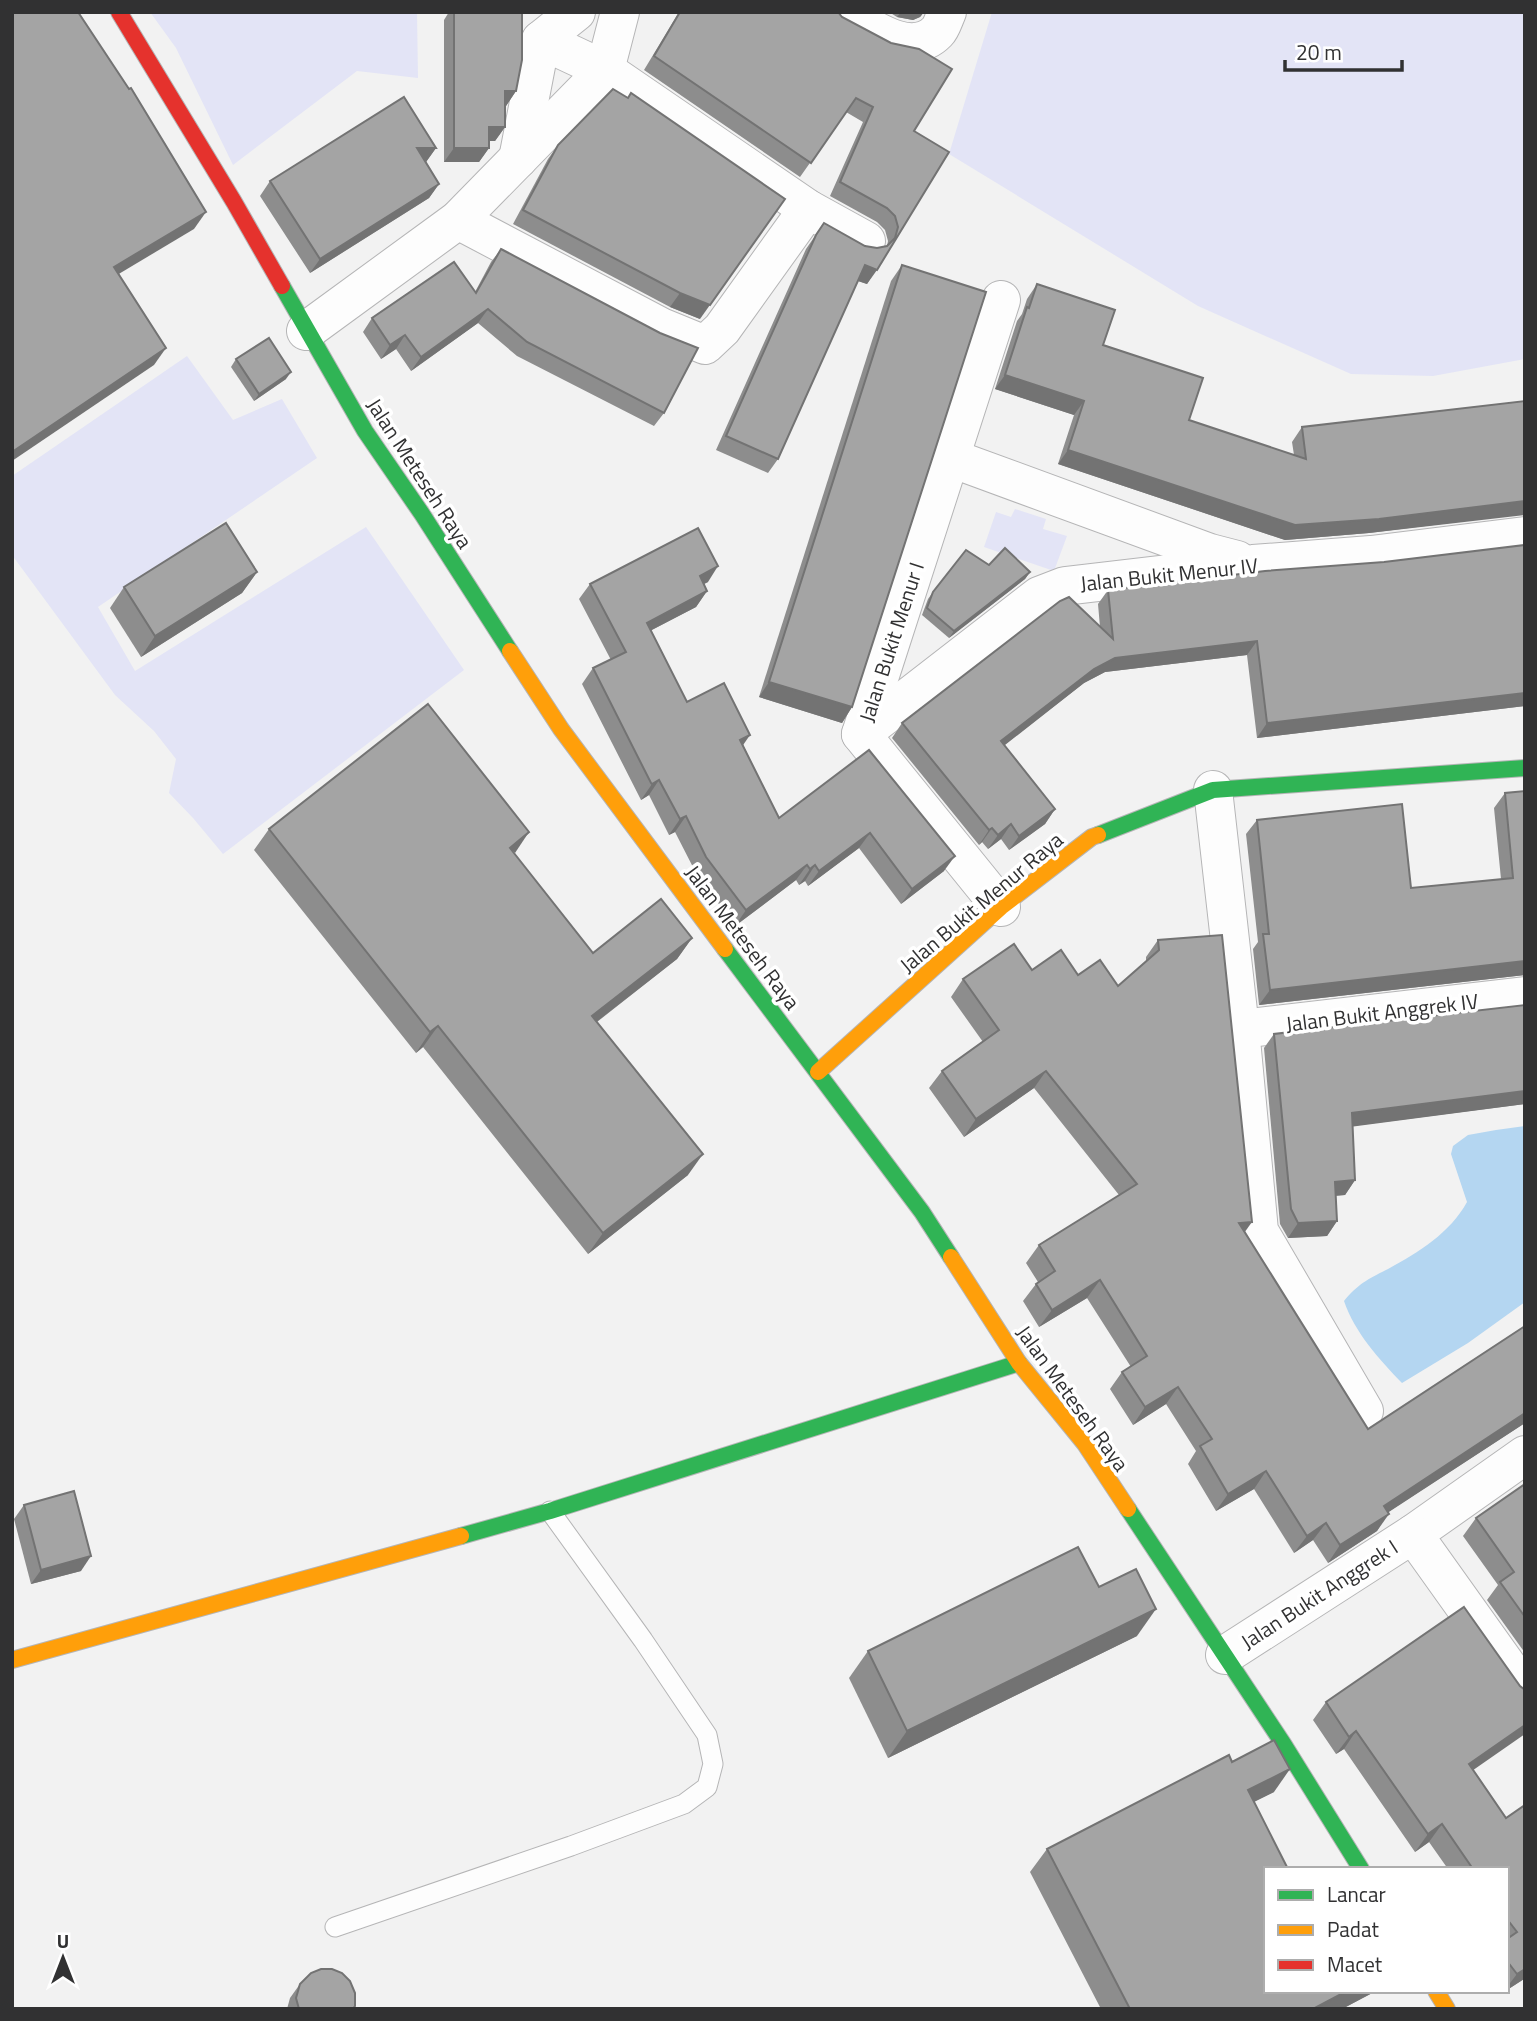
<svg xmlns="http://www.w3.org/2000/svg" width="1537" height="2021" font-family="'Titillium Web',sans-serif">
  <rect width="100%" height="100%" fill="#f2f2f2"/>
  <g fill="#e3e4f6">
    <path d="M150,12h267l1,66 -61,-7 -124,94 -57,-117z"/>
    <path d="M992,12h533v347l-92,17 -82,-2 -153,-68 -249,-152z"/>
    <path d="M187,356l46,64 49,-21 35,59 -219,149 37,64 231,-144 98,143 -241,184 -30,-36 -24,-25 7,-34 -22,-28 -39,-36 -103,-140v-79z"/>
    <path d="M1015,509l31,10 -3,10 24,7 -13,35 -70,-24 12,-35 15,5z"/>
  </g>
  <path fill="#b4d6f1" d="M1525,1126v176l-57,41 -66,40c-23,-24 -47,-50 -58,-82 14,-17 24,-22 44,-32 31,-17 62,-36 79,-67l-16,-48 2,-8 15,-11 28,-5z"/>
  <g fill="none" stroke-linecap="round" stroke-linejoin="round">
    <g stroke="#b5b5b6" stroke-width="21">
      <path id="lane" d="M335,1927l236,-81 113,-42 23,-17 6,-23 -6,-29 -64,-95 -93,-129"/>
    </g>
    <g stroke="#b5b5b6" stroke-width="40">
      <g id="street">
        <path d="M843,12c25,14 68,47 94,20 5,-5 7,-14 10,-20"/>
        <path d="M541,40l64,30 203,139 58,32"/>
        <path d="M518,159l23,-119 35,-28"/>
        <path d="M458,220l203,107 44,18 17,-16 86,-120"/>
        <path d="M1001,300l-140,434 140,173"/>
        <path d="M306,331l152,-111 147,-150 15,-58"/>
        <path d="M951,458l259,95 27,7"/>
        <path d="M861,734l178,-138 26,-10 188,-22 118,-9 154,-19"/>
        <path d="M1213,790l27,239 19,202 105,180"/>
        <path d="M1240,1029l285,-33"/>
        <path d="M1525,1455l-112,79 112,157"/>
        <path d="M1225,1655l188,-121"/>
      </g>
    </g>
    <g stroke="#b5b5b6" stroke-width="18">
      <g id="fast">
        <path d="M282,286l83,145 57,83 88,137"/>
        <path d="M1098,835l115,-45 312,-22"/>
        <path d="M725,949l197,263 29,45"/>
        <path d="M1128,1509l156,236 77,124"/>
        <path d="M461,1536l89,-25 469,-148"/>
      </g>
    </g>
    <g stroke="#b5b5b6" stroke-width="18">
      <g id="slow">
        <path d="M510,651l51,78 164,220"/>
        <path d="M818,1072l183,-165 91,-70 6,-2"/>
        <path d="M951,1257l68,106 66,81 43,65"/>
        <path d="M12,1660l449,-124"/>
        <path d="M1436,1991l11,18"/>
      </g>
    </g>
    <g stroke="#b5b5b6" stroke-width="18">
      <path id="jam" d="M119,12l115,190 48,84"/>
    </g>
    <use href="#lane" stroke="#fdfdfd" stroke-width="19"/>
    <use href="#street" stroke="#fdfdfd" stroke-width="38"/>
    <use href="#fast" stroke="#30b455" stroke-width="16"/>
    <use href="#slow" stroke="#ff9f0a" stroke-width="16"/>
    <use href="#jam" stroke="#e5322d" stroke-width="16"/>
  </g>
  <g fill="#8d8d8d">
    <path d="M449,12h73l-6,79 -10,15h-1v21l-10,14h-6v7l-10,14h-35v-142z"/>
    <path d="M679,12h159l76,119 35,21 -82,132 -9,-3 -80,178 -10,14 -52,-23 90,-201 18,-26 41,23 12,2 10,-2 1,-5 -3,-11 -8,-8 -47,-26 33,-74 -17,-10 -46,65 -156,-107z"/>
    <path d="M889,12h35l-4,5 -7,3 -16,-3z"/>
    <path d="M613,89l87,230 -30,-12 -157,-83 35,-65 10,-14z"/>
    <path d="M436,148l-10,14 13,22 -10,14 -119,75 -50,-77 10,-15z"/>
    <path d="M501,249l163,164 -10,13 -137,-70 -39,-33 -67,48 -15,-22 -15,10 -18,-27 9,-14 103,-26 16,-30z"/>
    <path d="M902,265l-50,442 -10,16 -83,-26 132,-416z"/>
    <path d="M1037,284l66,61 86,75 105,35 -2,-13 10,-15 220,87 -153,19 -84,7 -227,-76 16,-49 -79,-26 22,-68 5,-7 5,-15z"/>
    <path d="M236,359l50,20 -32,22 -23,-34z"/>
    <path d="M1525,545v161l-268,32 -10,-83 -142,17 -21,11 -80,62 51,64 -10,15 -36,26 -8,-11 -13,10 -6,-7 -3,3 -87,-107 10,-15 198,-96 -2,-23 10,-14 276,-28z"/>
    <path d="M989,565l41,7 -5,7 -76,59 -27,-23 6,-16 5,-7z"/>
    <path d="M257,572l-15,21 -101,64 -31,-49 14,-21z"/>
    <path d="M708,582l-4,2 3,7 -11,16 -46,24 37,71 56,43 36,73 90,-68 75,121 -43,33 -42,-56 -51,38 -3,-5 -6,4 -3,-5 -61,46 -39,-53 -21,-41 -6,3 -20,-40 -8,5 -1,-2 -58,-114 11,-16 18,-8 -32,-61 11,-15z"/>
    <path d="M1525,791v184l-266,30 -6,-56 5,-7 -12,-108 11,-14 154,68 90,-9 -7,-71 11,-15z"/>
    <path d="M269,829l245,24 79,100 99,-15 -15,21 -80,63 91,153 -100,79 -165,-207 -7,6 -162,-203z"/>
    <path d="M1158,940l87,292 123,197 157,-103v97l-137,89 -11,19 -49,32 -15,-23 -19,13 -40,-64 -38,22 -28,-47 8,-13 -30,-47 -33,21 -23,-36 12,-17 9,-5 -44,-69 -48,29 -16,-26 13,-17 2,-2 -12,-19 13,-18 80,-50 -85,-107 -70,49 -35,-49 13,-17 41,-29 -32,-45 12,-18 69,-9 46,5 40,11 28,-25v-4z"/>
    <path d="M1274,1034l251,70 -173,22 3,54 -10,15 -9,1 1,25 -10,15 -39,2 -8,-14 -16,-176z"/>
    <path d="M1525,1484v169l-38,-53 11,-15 -35,-49 13,-18z"/>
    <path d="M24,1505l57,66 -50,13 -17,-65z"/>
    <path d="M1099,1587l38,49 -249,122 -39,-80 19,-27z"/>
    <path d="M1520,1686l-47,84 33,48 19,-13v175l-1,-1 -17,11v-121h-59l-19,-27 -14,10 -71,-103 -8,5 -23,-34 13,-18z"/>
    <path d="M1232,1762l42,30 -20,10 12,189h110l-34,18h-241l-71,-137 17,-23z"/>
    <path d="M300,1984l53,25h-66l3,-11z"/>
  </g>
  <g fill="#737373">
    <path d="M901,12h23l-4,5 -7,3 -16,-3z"/>
    <path d="M505,91h11l-10,15h-11z"/>
    <path d="M489,127h16l-10,14h-16z"/>
    <path d="M417,148h19l-10,14z"/>
    <path d="M454,148h35l-10,14h-35z"/>
    <path d="M439,184l-10,14 -119,75 10,-14z"/>
    <path d="M785,199l-85,120 -30,-12 10,-14z"/>
    <path d="M206,212l-12,17 -92,55 12,-17z"/>
    <path d="M865,265l12,5 -10,14 -12,-4z"/>
    <path d="M488,309l-10,14 -67,48 10,-14z"/>
    <path d="M405,335l-9,14 -15,10 9,-14z"/>
    <path d="M166,348l-12,17 -142,96v-9z"/>
    <path d="M291,372l-5,7 -32,22 5,-7z"/>
    <path d="M1005,375l79,26 -10,14 -79,-26z"/>
    <path d="M1068,450l457,51v14l-156,18 -84,7 -227,-76z"/>
    <path d="M718,566l-10,16 -19,9 11,-15z"/>
    <path d="M257,572l-15,21 -101,64 14,-21z"/>
    <path d="M1030,572l-5,7 -76,59 5,-7z"/>
    <path d="M707,591l-11,16 -60,31 11,-15z"/>
    <path d="M1257,641l-10,14 -142,17 -21,11 -93,73 10,-15 93,-72 21,-11z"/>
    <path d="M769,682l83,25 -10,16 -83,-26z"/>
    <path d="M1525,693v13l-268,32 10,-15z"/>
    <path d="M750,735l-11,16 1,-11z"/>
    <path d="M659,780l-10,15 -8,5 11,-16z"/>
    <path d="M1055,809l-10,15 -36,26 10,-14z"/>
    <path d="M686,816l-11,16 -6,3 11,-16z"/>
    <path d="M1011,824l-10,15 -13,10 10,-14z"/>
    <path d="M992,828l-10,14 -3,3 10,-15z"/>
    <path d="M529,832l-14,21 -5,-5z"/>
    <path d="M870,833l-11,15 -51,38 11,-15z"/>
    <path d="M955,856l-11,15 -43,33 11,-15z"/>
    <path d="M807,865l-11,15 -61,46 11,-16z"/>
    <path d="M815,865l-10,16 -6,4 11,-16z"/>
    <path d="M692,938l-15,21 -100,78 15,-21z"/>
    <path d="M1525,961v14l-266,30 11,-15z"/>
    <path d="M438,1026l-15,21 -7,6 14,-21z"/>
    <path d="M1046,1071l-12,17 -70,49 12,-18z"/>
    <path d="M1525,1091v13l-183,24 10,-15z"/>
    <path d="M703,1154l-15,21 -100,79 15,-21z"/>
    <path d="M1355,1180l-10,15 -20,1 10,-14z"/>
    <path d="M1337,1221l-10,15 -39,2 10,-15z"/>
    <path d="M1252,1222l-13,18v-17z"/>
    <path d="M1100,1280l-13,18 -48,29 13,-17z"/>
    <path d="M1178,1387l-12,17 -33,21 12,-18z"/>
    <path d="M1525,1413v10l-153,100 12,-17z"/>
    <path d="M1266,1471l-12,18 -38,22 12,-17z"/>
    <path d="M1389,1514l-12,17 -49,32 12,-18z"/>
    <path d="M1326,1523l-13,17 -19,13 13,-17z"/>
    <path d="M91,1556l-10,15 -50,13 10,-14z"/>
    <path d="M1156,1609l-19,27 -249,122 19,-27z"/>
    <path d="M1525,1725v9l-69,48 13,-18z"/>
    <path d="M1356,1731l-12,18 -8,5 13,-17z"/>
    <path d="M1290,1769l-16,23 -43,21 17,-23z"/>
    <path d="M1442,1824l-13,18 -14,10 13,-18z"/>
    <path d="M1525,1969l-1,10 -17,11v-3l10,-13z"/>
    <path d="M1347,1991h29l-34,18h-29z"/>
  </g>
  <g fill="#a4a4a4" stroke="#737373" stroke-width="2">
    <path d="M12,12h66l51,77 2,-1 75,124 -92,55 52,81 -154,104z"/>
    <path d="M454,12h68v48l-6,31h-11v36h-16v21h-35z"/>
    <path d="M680,12h158l4,5 49,26 28,6 33,20 -38,62 35,21 -72,118 -12,-5 -87,194 -52,-23 90,-201 8,-12 41,23 12,2 10,-2 8,-8 3,-11 -3,-11 -8,-8 -47,-26 33,-75 -17,-9 -45,65 -157,-107z"/>
    <path d="M613,89l15,9 3,-5 154,106 -75,106 -30,-12 -157,-83 35,-65z"/>
    <path d="M404,97l32,51h-19l22,36 -119,75 -50,-78z"/>
    <path d="M501,249l159,84 38,15 -34,65 -137,-71 -39,-33 -67,48 -16,-22 -15,10 -18,-27 82,-56 22,31z"/>
    <path d="M902,265l84,27 -134,415 -83,-25z"/>
    <path d="M1037,284l78,26 -12,35 100,33 -14,42 117,39 -4,-32 223,-26v100l-146,18 -84,6 -227,-75 16,-49 -79,-26 22,-68 2,1z"/>
    <path d="M269,338l22,34 -32,22 -23,-35z"/>
    <path d="M226,523l31,49 -102,64 -31,-49z"/>
    <path d="M698,528l20,38 -18,10 7,15 -60,32 40,79 37,-19 26,52 -10,5 39,78 90,-68 86,106 -43,33 -42,-56 -51,38 -4,-6 -5,4 -3,-4 -61,45 -40,-53 -20,-41 -6,3 -21,-39 -7,4 -1,-1 -58,-115 33,-16 -36,-68z"/>
    <path d="M1525,545v148l-258,30 -10,-82 -142,17 -21,11 -93,72 54,68 -36,27 -8,-12 -13,11 -6,-7 -3,2 -87,-107 158,-122 9,-4 44,42 -5,-49 157,-19 119,-9z"/>
    <path d="M1005,548l25,24 -76,59 -27,-23 6,-16 33,-42 23,15z"/>
    <path d="M428,704l101,128 -19,16 83,105 68,-54 31,39 -100,78 111,138 -100,79 -165,-207 -8,6 -161,-203z"/>
    <path d="M1525,791v170l-255,29 -7,-56h6l-12,-114 145,-16 9,84 102,-10 -8,-85z"/>
    <path d="M1222,935l30,287 -13,1 129,206 157,-103v87l-141,93 5,8 -49,31 -14,-22 -19,13 -41,-65 -38,23 -28,-48 12,-7 -34,-52 -33,20 -23,-35 25,-16 -47,-76 -48,30 -16,-26 19,-13 -16,-26 98,-61 -91,-113 -70,48 -34,-48 57,-41 -36,-51 51,-35 18,26 29,-20 17,25 22,-15 18,26 41,-36 -1,-10z"/>
    <path d="M1525,1005v86l-173,22 3,67 -20,2 2,39 -39,2 -7,-14 -17,-175z"/>
    <path d="M1525,1484v133l-25,-35 14,-10 -38,-54z"/>
    <path d="M74,1491l17,65 -50,14 -17,-65z"/>
    <path d="M1078,1547l21,40 37,-18 20,40 -249,122 -39,-80z"/>
    <path d="M1464,1607l56,79 5,4v35l-56,39 37,54 19,-13v164l-8,5 -10,-13v-22l10,-7 -10,-13v-50h-34l-31,-45 -14,10 -72,-103 -7,6 -23,-35z"/>
    <path d="M1274,1740l16,29 -42,21 40,79h-22v122h81l-34,18h-183l-83,-160 182,-94 3,7z"/>
    <path d="M321,1969h11l10,4 8,8 5,12v13l-2,3h-54l-3,-11 4,-14 11,-11z"/>
  </g>
  <g text-anchor="middle" dominant-baseline="central" stroke-width="7" stroke-linejoin="round" paint-order="stroke">
    <g font-size="21" fill="#313132" stroke="#fff">
      <text transform="translate(420 473) rotate(57)">Jalan Meteseh Raya</text>
      <text transform="translate(1169 574) rotate(-6)">Jalan Bukit Menur IV</text>
      <text transform="translate(891 642) rotate(-72)">Jalan Bukit Menur I</text>
      <text transform="translate(981 902) rotate(-40)">Jalan Bukit Menur Raya</text>
      <text transform="translate(743 937) rotate(53)">Jalan Meteseh Raya</text>
      <text transform="translate(1382 1012) rotate(-7)">Jalan Bukit Anggrek IV</text>
      <text transform="translate(1073 1398) rotate(54)">Jalan Meteseh Raya</text>
      <text transform="translate(1319 1594) rotate(-33)">Jalan Bukit Anggrek I</text>
    </g>
  </g>
  <rect width="1537" height="2021" fill="none" stroke="#313132" stroke-width="28"/>
  <rect x="1264" y="1867" width="245" height="126" fill="#ffffff" stroke="#adadad" stroke-width="2"/>
  <rect x="1278" y="1890" width="35" height="10" fill="#30b455" stroke="#adadad" stroke-width="2"/>
  <text x="1327" y="1902" font-size="21" fill="#313132">Lancar</text>
  <rect x="1278" y="1925" width="35" height="10" fill="#ff9f0a" stroke="#adadad" stroke-width="2"/>
  <text x="1327" y="1937" font-size="21" fill="#313132">Padat</text>
  <rect x="1278" y="1960" width="35" height="10" fill="#e5322d" stroke="#adadad" stroke-width="2"/>
  <text x="1327" y="1972" font-size="21" fill="#313132">Macet</text>
  <g transform="translate(63 1958)" stroke="#ffffff" stroke-width="5" paint-order="stroke">
  <path d="M0-5L12 26L0 18L-12 26Z" fill="#313132"/>
  <text y="-10" font-size="19" font-weight="bold" text-anchor="middle" fill="#313132">U</text>
  </g>
  <path d="M1285 60v10h117v-10" fill="none" stroke="#313132" stroke-width="3.5"/>
  <text x="1296" y="60" font-size="21" fill="#313132" stroke="#ffffff" stroke-width="5" paint-order="stroke">20 m</text>
</svg>
